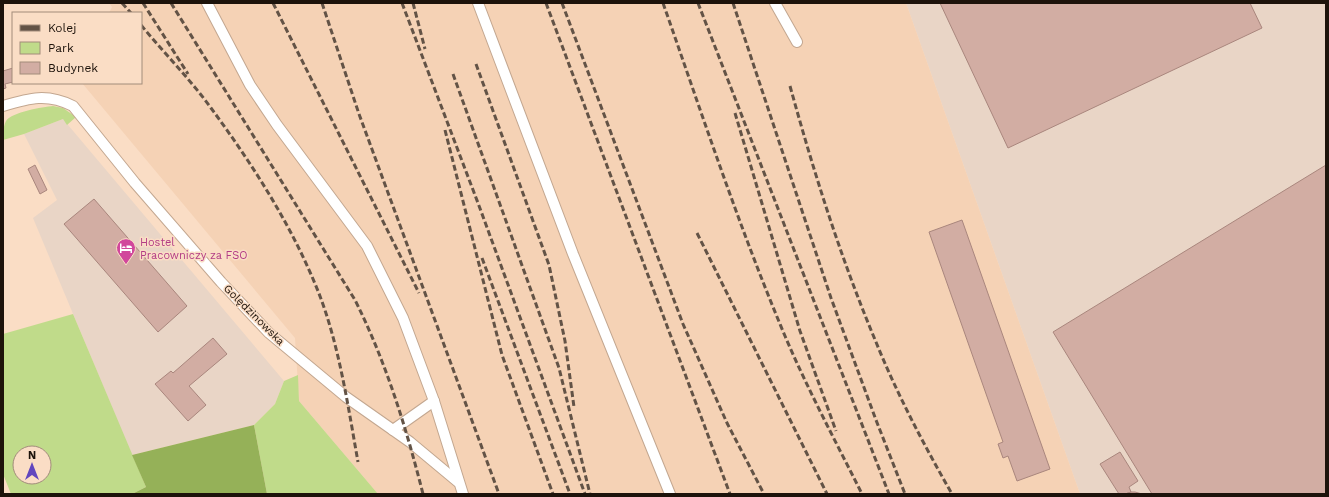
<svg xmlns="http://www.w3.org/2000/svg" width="1329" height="497" font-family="'Work Sans',sans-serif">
  <rect width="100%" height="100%" fill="#faddc5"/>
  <g fill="#e9d5c6">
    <path d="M906,3h420v491h-246z"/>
    <path d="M63,119l221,262 -9,23 -21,21 -122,30 -99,-237 24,-18 -33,-66z"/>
  </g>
  <path fill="#f5d2b5" d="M109,3h797l174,491h-702l-79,-93 -4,-63 -213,-255h59v-70h-32l3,-6z"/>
  <g fill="#c0db8a" fill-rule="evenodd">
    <path d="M53,106l10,2 13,9 -9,8 -4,-6 -39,15 -21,6c0,-6 0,-13 3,-19 6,-9 37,-14 47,-15z"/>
    <path d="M73,314l73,173 -14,7h-121l-8,-20v-140zM20,453h24v24h-24z"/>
    <path d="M298,375l1,26 79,93h-111l-13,-69 21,-21 9,-23z"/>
  </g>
  <path fill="#95b158" d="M254,425l13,69h-135l14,-7 -14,-32z"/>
  <g fill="#d2ada3" stroke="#a9867d">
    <path d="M940,3h310l12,25 -254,120z"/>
    <path d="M13,68v14l-8,2 1,4 -3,1v-18z"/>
    <path d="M35,165l12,25 -7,4 -12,-25z"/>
    <path d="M1326,165v329h-174l-99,-162z"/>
    <path d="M94,199l93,107 -29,26 -94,-108z"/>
    <path d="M962,220l88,249 -33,12 -9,-25 -5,2 -5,-14 5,-2 -74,-210z"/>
    <path d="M213,338l14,16 -38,32 17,19 -18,16 -33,-37 16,-13 2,2z"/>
    <path d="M1120,452l18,29 -9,6 2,5 -6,2h-6l-19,-30z"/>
    <path d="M1131,492h4l7,2h-17z"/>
  </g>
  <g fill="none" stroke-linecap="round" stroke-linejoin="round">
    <g stroke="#c3a790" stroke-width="12">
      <g id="service">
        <path d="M207,3l43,82 27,40 90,121 36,72 31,83 29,93"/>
        <path d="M478,3l95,251 97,240"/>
        <path d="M775,3l22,39"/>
        <path d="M3,106c27,-8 44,-13 70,0l62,77 86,99 48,51 77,64 64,45 48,40"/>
        <path d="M393,430l41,-29"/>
      </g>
    </g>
    <use href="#service" stroke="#fff" stroke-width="10"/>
    <g stroke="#635346" stroke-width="3" stroke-dasharray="6 3" stroke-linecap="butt">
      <path d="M122,3l9,10"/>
      <path d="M143,3l45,71"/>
      <path d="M171,3l184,297c31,62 51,127 68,194"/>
      <path d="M273,3l146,290"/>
      <path d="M322,3l37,111 140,380"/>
      <path d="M402,3l76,200 107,291"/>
      <path d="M413,3l12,46"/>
      <path d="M546,3l184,491"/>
      <path d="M562,3l121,321 44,99 37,71"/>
      <path d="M663,3c39,111 76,224 122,333 23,54 51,106 77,158"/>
      <path d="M698,3l191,491"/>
      <path d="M733,3l98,295 45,122 29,74"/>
      <path d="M141,25c23,28 49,54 70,83 42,57 81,118 107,183 21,53 30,115 40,171"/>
      <path d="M476,64l73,201 16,76 9,66"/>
      <path d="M453,74l106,294 31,126"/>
      <path d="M790,86c24,87 51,173 86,256 21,52 48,103 76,152"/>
      <path d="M735,113l65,218 36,100"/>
      <path d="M445,130l57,225 51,139"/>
      <path d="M697,233l130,261"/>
      <path d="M482,258l88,236"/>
    </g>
  </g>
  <defs>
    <g id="hotel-pin" transform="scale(1)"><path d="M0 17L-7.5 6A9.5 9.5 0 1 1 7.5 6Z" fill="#d1479c" stroke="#faddc5"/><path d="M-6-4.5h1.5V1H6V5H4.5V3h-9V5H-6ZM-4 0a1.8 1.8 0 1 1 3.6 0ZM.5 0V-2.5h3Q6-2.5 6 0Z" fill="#fff"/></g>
  </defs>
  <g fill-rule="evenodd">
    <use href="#hotel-pin" x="126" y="248"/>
  </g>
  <g text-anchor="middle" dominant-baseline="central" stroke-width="3" stroke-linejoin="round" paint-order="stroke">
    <g font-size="11" fill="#b23c85" stroke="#faddc5" text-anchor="start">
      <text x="140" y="242">Hostel<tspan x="140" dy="13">Pracowniczy za FSO</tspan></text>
    </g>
    <g font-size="11" fill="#1d130b" stroke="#faddc5">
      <text transform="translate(254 315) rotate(45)">Golędzinowska</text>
    </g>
  </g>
  <rect width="1329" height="497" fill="none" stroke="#1d130b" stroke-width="8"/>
  <rect x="12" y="12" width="130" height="72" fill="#faddc5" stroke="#a28c7b"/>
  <rect x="20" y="25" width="20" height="6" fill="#635346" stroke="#a28c7b"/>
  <text x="48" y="32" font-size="12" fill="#1d130b">Kolej</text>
  <rect x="20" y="42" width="20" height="12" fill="#c0db8a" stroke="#a28c7b"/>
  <text x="48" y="52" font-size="12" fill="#1d130b">Park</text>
  <rect x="20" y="62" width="20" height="12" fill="#d2ada3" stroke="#a28c7b"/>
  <text x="48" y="72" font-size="12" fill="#1d130b">Budynek</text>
  <g transform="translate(32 465)"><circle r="19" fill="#faddc5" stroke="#a28c7b"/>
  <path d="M0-3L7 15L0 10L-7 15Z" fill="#6146be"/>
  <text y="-6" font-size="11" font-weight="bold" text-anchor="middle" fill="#1d130b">N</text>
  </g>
</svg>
